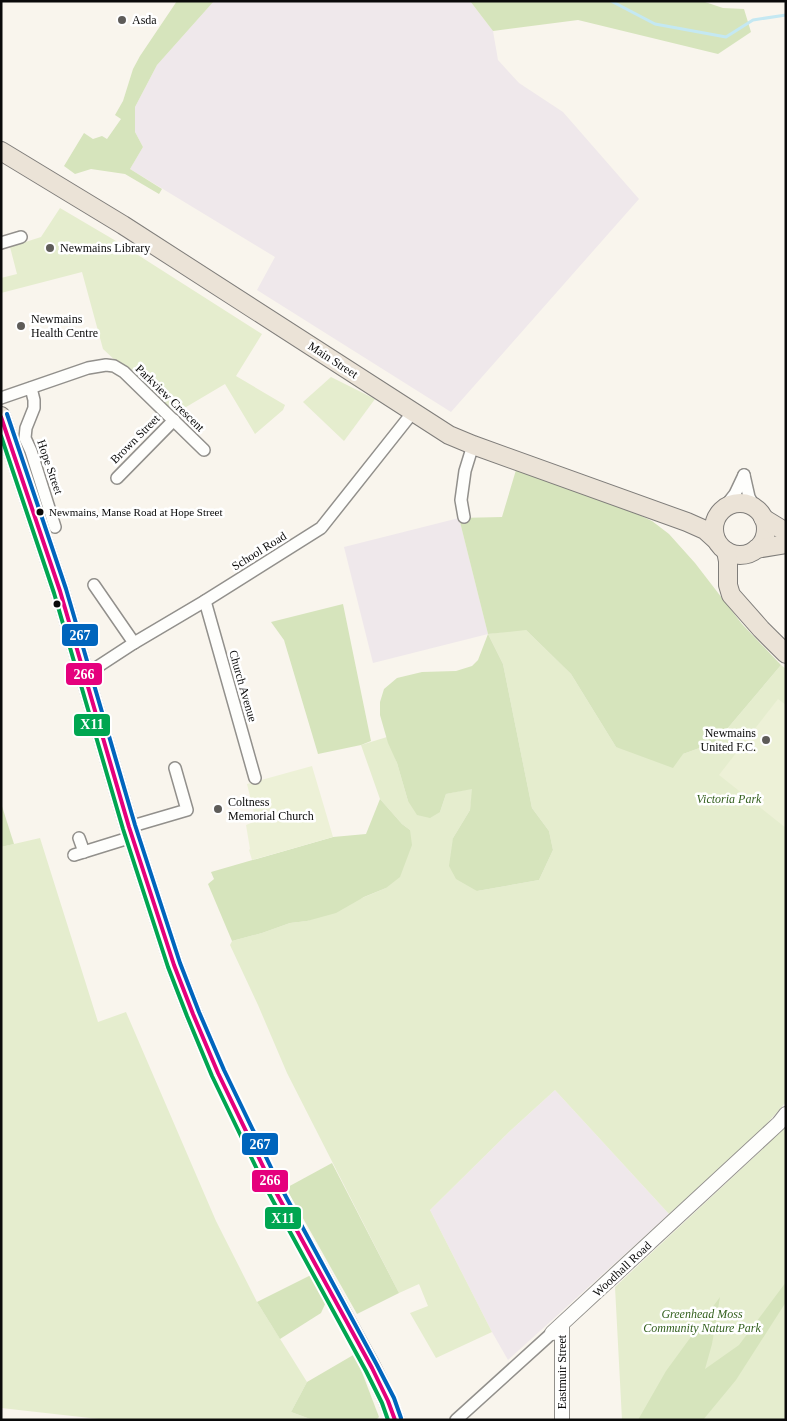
<svg xmlns="http://www.w3.org/2000/svg" width="787" height="1421" font-family="'Times New Roman',serif">
  <rect width="100%" height="100%" fill="#f9f5ed"/>
  <g fill="#efe8eb">
    <path d="M214,1h256l23,30 5,29 21,23 44,29 76,87 -188,213 -194,-122 18,-33 -145,-88 13,-22 -8,-15v-25l22,-42z"/>
    <path d="M459,518l29,116 -115,29 -29,-116z"/>
    <path d="M555,1090l114,124 -161,146 -16,-28 -62,-122 80,-79z"/>
  </g>
  <g fill="#e5edce">
    <path d="M60,208l56,33 146,93 -26,42 49,29 -2,5 -28,24 -30,-50 -49,29 -10,-5 -63,-59 -21,-77 -81,21v-15l16,-4 -7,-27 31,-10z"/>
    <path d="M331,377l44,22 -31,42 -41,-39z"/>
    <path d="M525,629l46,45 45,73 67,7 33,-12 65,-77 5,4v433l-31,35 -86,77 -114,-124 -45,41 -80,79 62,122 -56,26 -26,-45 18,-7 -9,-22 -20,9 -112,-220 -29,-68 -28,-60 2,-4 30,-8 28,-10 17,-2 79,-33 24,-58 -8,-6 -22,-25 -19,-54 26,-8 10,26 11,38 32,11 6,-18 27,-6 -3,22 -17,28 24,53 62,-11 14,-30 -4,-19 -17,-23 -29,-144 -15,-30z"/>
    <path d="M40,838l58,184 28,-10 90,209 41,81 50,80 -16,30 22,8h-205l-107,-12v-561z"/>
    <path d="M786,1123v297h-164l-7,-133 153,-143z"/>
  </g>
  <g fill="#d6e4bc">
    <path d="M177,1h37l-57,64 -22,42v25l8,15 -13,22 32,20 -3,5 -34,-20 -34,-5 -16,5 -11,-8 20,-33 9,6 9,-3 5,3 14,-20 -6,-4 8,-14 10,-32 7,-13z"/>
    <path d="M470,1h232l21,7 21,1 7,23 -33,22 -140,-34 -85,11z"/>
    <path d="M516,470l121,44 15,7 17,13 26,29 47,61 39,41 -65,77 -33,12 -10,14 -57,-21 -45,-73 -45,-44 -38,4 15,30 29,144 17,23 4,19 -14,30 -62,11 -21,-12 -7,-13 4,-28 17,-28 2,-21 -26,5 -6,18 -10,6 -13,-3 -9,-14 -11,-38 -9,-20 -8,-28v-13l4,-13 13,-11 25,-6 34,-1 16,-5 6,-6 10,-26 -29,-116 43,-1z"/>
    <path d="M343,604l28,137 -10,4 -43,9 -34,-114 -13,-18z"/>
    <path d="M380,799l22,25 8,6 2,15 -12,32 -14,11 -22,9 -28,16 -29,8 -17,2 -28,10 -30,8 -24,-57 6,-5 -3,-7 122,-35 33,-3z"/>
    <path d="M1,803l13,41 -13,3z"/>
    <path d="M332,1163l67,130 -42,21 -71,-126z"/>
    <path d="M311,1275l15,27 -5,11 -41,26 -23,-37z"/>
    <path d="M786,1282v20l-50,78 -33,40h-65l28,-49 54,-74 -8,47 -7,25 34,-24z"/>
    <path d="M355,1354l24,63 -3,3h-63l-22,-8 16,-30z"/>
  </g>
  <g fill="#edf1d7">
    <path d="M778,699l8,6v123l-67,-53z"/>
    <path d="M312,766l21,71 -81,23 -3,-10 1,-1 -4,-24 10,-4 -9,-37z"/>
  </g>
  <g fill="none" stroke-linecap="round" stroke-linejoin="round">
    <path stroke="#c4e8f2" stroke-width="3" d="M611,1l44,23 71,13 27,-17 33,-5"/>
    <g stroke="#92908c" stroke-width="14">
      <g id="minor">
        <path d="M1,243l20,-6"/>
        <path d="M31,388l3,12v8l-8,20 -1,10 6,13 24,76"/>
        <path d="M1,398l87,-30 18,-3 8,1 10,6 80,78"/>
        <path d="M744,475l5,22 6,11"/>
        <path d="M117,478l57,-58"/>
        <path d="M724,508l11,-14 9,-19"/>
        <path d="M464,517l-3,-17 4,-29 8,-26"/>
        <path d="M94,585l40,58"/>
        <path d="M205,601l50,177"/>
        <path d="M85,675l49,-32 71,-42 116,-73 92,-116"/>
        <path d="M129,827l58,-17 -12,-42"/>
        <path d="M79,838l5,14"/>
        <path d="M74,855l58,-18"/>
        <path d="M456,1420l96,-87"/>
      </g>
    </g>
    <g stroke="#92908c" stroke-width="16">
      <g id="tertiary">
        <path d="M552,1333l227,-210 7,-9"/>
        <path d="M562,1420v-95"/>
      </g>
    </g>
    <g stroke="#7f7d7a" stroke-width="20">
      <g id="primary">
        <path d="M1,151l122,74 326,210 24,10 214,77 18,8 11,10"/>
        <path d="M1,416l59,175 69,236 45,138 19,49 25,59 54,112 100,183 16,33 7,19"/>
        <circle cx="740" cy="529" r="26"/>
        <path d="M763,518l23,14"/>
        <path d="M756,549l30,-5"/>
        <path d="M726,551l2,10v24l3,10 30,34 25,25"/>
      </g>
    </g>
    <use href="#minor" stroke="#fefefc" stroke-width="11"/>
    <use href="#tertiary" stroke="#fefefc" stroke-width="14"/>
    <use href="#primary" stroke="#ebe3d7" stroke-width="18"/>
    <g stroke="#fff" stroke-width="8">
      <path id="bus-1" d="M1,417l59,174 69,236 45,138 19,49 25,59 54,112 100,183 16,33 7,19"/>
    </g>
    <g stroke="#fff" stroke-width="8">
      <path id="bus-2" d="M1,436l53,157 69,236 45,138 19,49 25,60 54,112 100,183 16,32 6,17"/>
    </g>
    <g stroke="#fff" stroke-width="8">
      <path id="bus-3" d="M7,414l59,175 69,236 45,138 19,49 25,58 54,112 99,183 17,33 7,20"/>
    </g>
    <use href="#bus-1" stroke="#e5007d" stroke-width="4"/>
    <use href="#bus-2" stroke="#00a651" stroke-width="4"/>
    <use href="#bus-3" stroke="#0065bd" stroke-width="4"/>
  </g>
  <g fill="#5e5c59" stroke="#fff" stroke-width="2">
    <circle cx="122" cy="20" r="5"/>
    <circle cx="50" cy="248" r="5"/>
    <circle cx="21" cy="326" r="5"/>
    <circle cx="766" cy="740" r="5"/>
    <circle cx="218" cy="809" r="5"/>
  </g>
  <g fill="#0a0a0a" stroke="#fff" stroke-width="2">
    <circle cx="40" cy="512" r="4.5"/>
    <circle cx="57" cy="604" r="4.5"/>
  </g>
  <g text-anchor="middle" dominant-baseline="central" stroke-width="5" stroke-linejoin="round" paint-order="stroke">
    <g font-size="11" fill="#0a0a0a" stroke="#fff" text-anchor="start">
      <text x="49" y="512">Newmains, Manse Road at Hope Street</text>
    </g>
    <g font-size="12" fill="#0a0a0a" stroke="#fff" text-anchor="start">
      <text x="132" y="20">Asda</text>
      <text x="60" y="248">Newmains Library</text>
      <text x="31" y="319">Newmains<tspan x="31" dy="14">Health Centre</tspan></text>
      <text x="756" y="733" text-anchor="end">Newmains<tspan x="756" dy="14">United F.C.</tspan></text>
      <text x="228" y="802">Coltness<tspan x="228" dy="14">Memorial Church</tspan></text>
    </g>
    <g font-size="12" fill="#0a0a0a" stroke="#fff">
      <text transform="translate(333 360) rotate(33)">Main Street</text>
      <text transform="translate(170 398) rotate(44)">Parkview Crescent</text>
      <text transform="translate(135 439) rotate(-45)">Brown Street</text>
      <text transform="translate(50 467) rotate(71)">Hope Street</text>
      <text transform="translate(259 551) rotate(-32)">School Road</text>
      <text transform="translate(243 686) rotate(74)">Church Avenue</text>
      <text transform="translate(622 1269) rotate(-43)">Woodhall Road</text>
      <text transform="translate(562 1372) rotate(-90)">Eastmuir Street</text>
    </g>
    <g font-size="12" font-style="italic" fill="#325f1d" stroke="#fff">
      <text x="729" y="799">Victoria Park</text>
      <text x="702" y="1314">Greenhead Moss<tspan x="702" dy="14">Community Nature Park</tspan></text>
    </g>
  </g>
  <g stroke="#fff" stroke-width="2">
    <rect x="61" y="623" width="38" height="24" rx="5" fill="#0065bd"/>
    <rect x="65" y="662" width="38" height="24" rx="5" fill="#e5007d"/>
    <rect x="73" y="713" width="38" height="24" rx="5" fill="#00a651"/>
    <rect x="241" y="1132" width="38" height="24" rx="5" fill="#0065bd"/>
    <rect x="251" y="1169" width="38" height="24" rx="5" fill="#e5007d"/>
    <rect x="264" y="1206" width="38" height="24" rx="5" fill="#00a651"/>
  </g>
  <g font-size="14" text-anchor="middle" font-weight="bold" fill="#fff">
    <text x="80" y="640">267</text>
    <text x="84" y="679">266</text>
    <text x="92" y="729">X11</text>
    <text x="260" y="1149">267</text>
    <text x="270" y="1185">266</text>
    <text x="283" y="1223">X11</text>
  </g>
  <rect width="787" height="1421" fill="none" stroke="#0a0a0a" stroke-width="5"/>
</svg>
